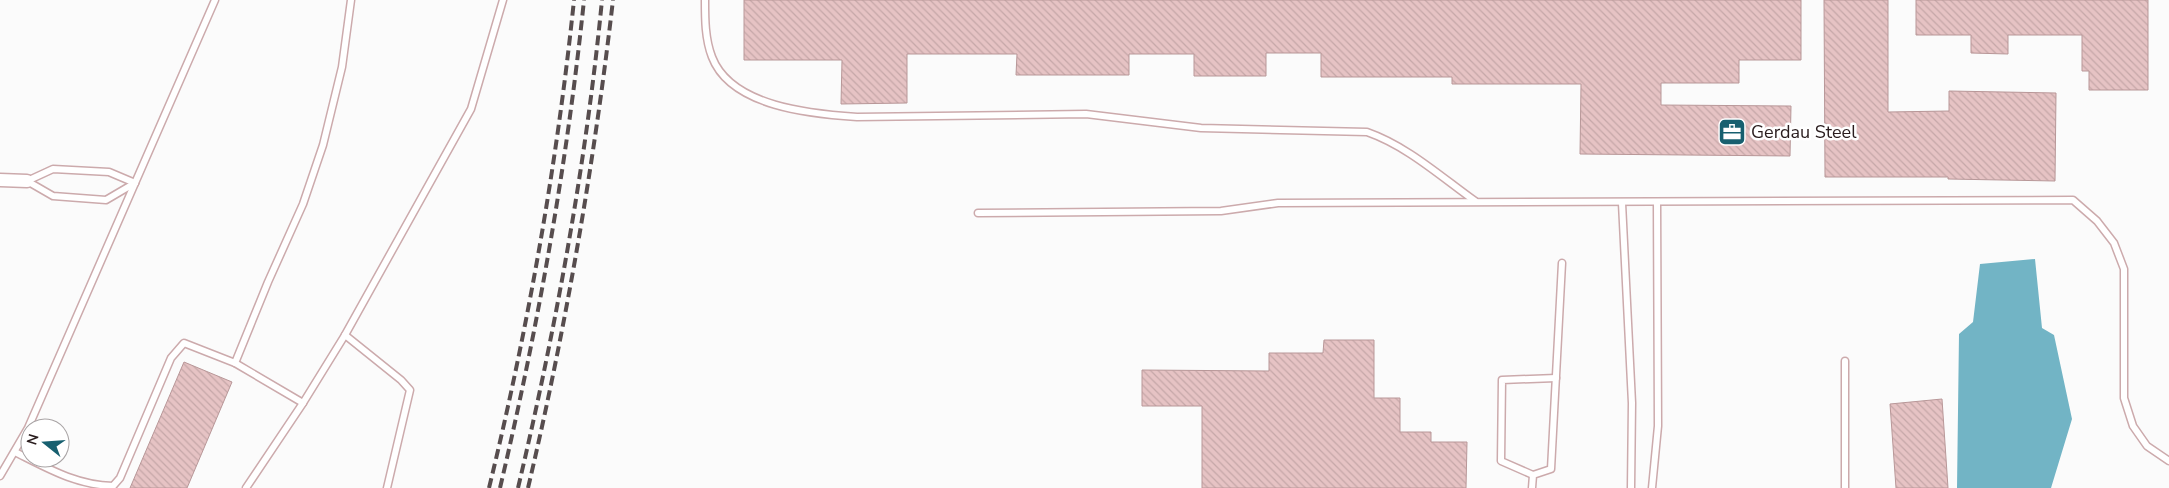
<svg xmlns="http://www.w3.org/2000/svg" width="2169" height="488" font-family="'Nunito Sans',sans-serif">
  <defs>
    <pattern id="building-back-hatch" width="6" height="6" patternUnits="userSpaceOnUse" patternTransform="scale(1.25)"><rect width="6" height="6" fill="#e6c3c4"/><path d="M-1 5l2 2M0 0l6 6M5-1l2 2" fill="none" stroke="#c5a7a8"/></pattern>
  </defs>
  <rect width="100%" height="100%" fill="#fbfbfb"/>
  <path fill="#72b4c5" d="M2035,259l7,69 12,7 18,84 -21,69h-94l2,-154 14,-12 7,-58z"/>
  <g fill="url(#building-back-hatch)" stroke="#b89798">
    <path d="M744,0h1057v60h-62v23h-78v22l130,1 -1,50 -210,-2 1,-70h-129v-7h-131v-24h-55v23h-72v-22h-65v21h-113l1,-21h-110v49l-66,1 1,-44h-98z"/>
    <path d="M1824,0h64v112l61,-1v-20l107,2 -1,88 -107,-2v-2h-123z"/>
    <path d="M1916,0h232v90h-59v-19h-7v-36h-74v19l-37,-1v-18h-55z"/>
    <path d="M1324,340h50v58h26v34h31v10h36l-1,46h-264v-82h-60v-36l127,1v-18h54z"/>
    <path d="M184,362l48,20 -45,106h-57z"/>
    <path d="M1942,399l6,89h-52l-6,-84z"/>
  </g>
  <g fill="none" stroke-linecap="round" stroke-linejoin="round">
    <g stroke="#ccaaac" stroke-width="9">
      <g id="service">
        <path d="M705,0c0,19 0,39 7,57 19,50 100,57 145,60l229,-3 115,14 166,4c40,14 73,44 108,69"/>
        <path d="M27,181l26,15 53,4 29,-17"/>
        <path d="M27,181l26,-12 56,3 26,11"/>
        <path d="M1622,203l10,200 -1,85"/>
        <path d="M978,213l243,-2 57,-8 795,-3 24,21 17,22 10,26v129l9,28 14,20 22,15"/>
        <path d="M345,335l56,45 9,10 -23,98"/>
        <path d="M1845,361v127"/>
        <path d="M235,363l33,-81 35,-78 20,-59 19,-78 9,-67"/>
        <path d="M15,452c32,16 61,33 98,34l7,-8 51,-120 13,-15 51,20 68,40"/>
        <path d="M1533,475l-32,-14 1,-81 54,-2"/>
        <path d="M0,476l28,-48 187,-428"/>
        <path d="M246,488l57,-85 42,-68 126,-226 32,-109"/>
        <path d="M1532,488l1,-13 18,-6 11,-206"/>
        <path d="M1652,488l6,-62 -1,-224"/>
      </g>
    </g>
    <g stroke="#ccaaac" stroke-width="15">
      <path id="minor" d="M0,180l27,1"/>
    </g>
    <use href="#service" stroke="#fff" stroke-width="6"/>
    <use href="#minor" stroke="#fff" stroke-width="12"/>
    <g stroke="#574d4e" stroke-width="4" stroke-dasharray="10 5" stroke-linecap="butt">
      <path d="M489,488c39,-160 68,-324 85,-488"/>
      <path d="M500,488c38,-161 67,-324 84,-488"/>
      <path d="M518,488c38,-161 68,-324 84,-488"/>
      <path d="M528,488c38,-161 66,-324 85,-488"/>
    </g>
  </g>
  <defs>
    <g id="office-square" transform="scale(1.4375)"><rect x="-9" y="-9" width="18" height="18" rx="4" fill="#175f6f" stroke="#fff"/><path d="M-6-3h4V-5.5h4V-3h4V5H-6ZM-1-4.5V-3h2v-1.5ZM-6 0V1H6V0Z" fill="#fff"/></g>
  </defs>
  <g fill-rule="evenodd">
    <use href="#office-square" x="1732" y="132"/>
  </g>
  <g text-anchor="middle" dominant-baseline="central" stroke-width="5" stroke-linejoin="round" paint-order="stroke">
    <g font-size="18" fill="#291c1d" stroke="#fff" text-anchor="start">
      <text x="1751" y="132">Gerdau Steel</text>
    </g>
  </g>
  <g transform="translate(45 443) rotate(287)"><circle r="24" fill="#ffffff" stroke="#a9a4a5"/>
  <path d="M0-4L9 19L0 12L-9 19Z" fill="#175f6f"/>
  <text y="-8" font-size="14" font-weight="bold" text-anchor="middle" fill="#291c1d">N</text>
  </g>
</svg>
